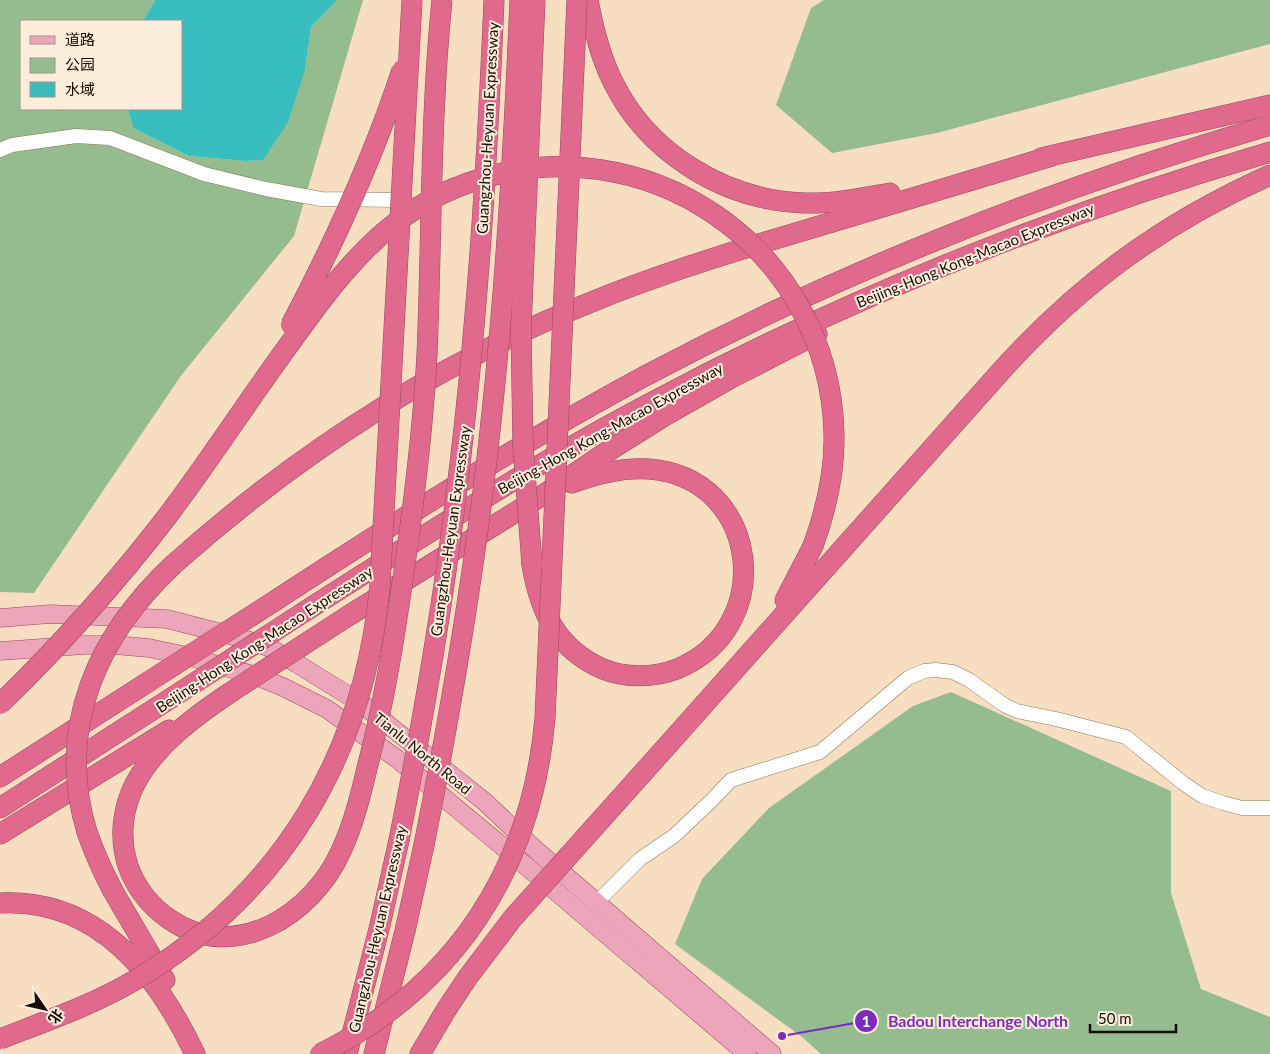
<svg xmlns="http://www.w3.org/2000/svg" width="1270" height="1054" font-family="Lato,'Noto Sans SC',sans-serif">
  <rect width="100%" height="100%" fill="#f7dec0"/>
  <g fill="#95bc8f">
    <path d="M0,0h155l-12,21h-122v88h107l5,19 56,28 56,5 18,-1 42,-90 6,-43 26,-27h26l-69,236 -114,141 -146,216 -34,-1z"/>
    <path d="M824,0h446v44l-333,89 -105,20 -56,-48 35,-97z"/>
    <path d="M951,692l220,99v102l30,96 69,28v37h-449l-19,-17 -127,-93 27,-65 67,-71 144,-102z"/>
  </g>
  <path fill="#38bebf" d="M155,0h182l-26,27 -6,43 -17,52 -25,38 -18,1 -56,-5 -56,-28 -5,-19h53v-88h-38z"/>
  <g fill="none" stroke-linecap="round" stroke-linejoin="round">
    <g stroke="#8f785d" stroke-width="15">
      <g id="minor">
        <path d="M0,150l12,-5 64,-9 34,2 94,36 62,15 55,10 76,1"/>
        <path d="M596,903l44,-44 34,-23 39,-37 18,-19 89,-28 88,-74 16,-7 12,-1 17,2 16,8 35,25 13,6 39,8 70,18 57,46 19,13 21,7 19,5h28"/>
      </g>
    </g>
    <g stroke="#9a495d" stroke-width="19">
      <g id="major">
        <path d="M0,618l50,-4 117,5 74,19 27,9 28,16 66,41 123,98 53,50 234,202"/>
        <path d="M0,651l84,-6h31l34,3 38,8 69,20 27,11 44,22 69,49 130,108 221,188"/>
      </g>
    </g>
    <g stroke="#9a495d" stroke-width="21">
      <g id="highway">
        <path d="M588,0c5,27 12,55 24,80 35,73 112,120 192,123 29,1 58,-5 86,-10"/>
        <path d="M1041,158l229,-53"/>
        <path d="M174,564c121,-108 259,-198 410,-259 82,-34 167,-59 252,-84 72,-22 144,-44 216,-65"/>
        <path d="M532,565c8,47 25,84 71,104 22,9 51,9 74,0 102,-42 82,-192 -28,-200 -27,-2 -53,5 -77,14"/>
        <path d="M785,600l28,-54"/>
        <path d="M273,602c121,-79 244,-157 372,-226 199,-106 408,-188 625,-251"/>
        <path d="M304,612c116,-74 233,-150 356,-214 195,-103 398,-184 610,-246"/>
        <path d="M348,616l192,-119 62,-42 64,-40 65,-37 86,-44"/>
        <path d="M228,694c-34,23 -72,51 -92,88 -14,26 -17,56 -8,84 8,22 22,40 41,53 66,46 144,-5 172,-68"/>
        <path d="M666,747l336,-377c79,-87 161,-147 268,-195"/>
        <path d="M0,777l148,-95"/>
        <path d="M0,808l179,-115"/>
        <path d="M0,834l169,-104"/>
        <path d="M113,891l52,89"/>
        <path d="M0,903c98,-5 157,71 195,151"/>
        <path d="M347,1054l33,-129 19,-85"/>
        <path d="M374,1054l31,-123 19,-86"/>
        <path d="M420,1054l26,-44"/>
      </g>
    </g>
    <use href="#minor" stroke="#fff" stroke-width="14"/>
    <use href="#major" stroke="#eda5bb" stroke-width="18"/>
    <use href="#highway" stroke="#e1698d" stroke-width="20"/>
    <g stroke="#9a495d" stroke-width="21" stroke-linecap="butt">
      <g id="highway-bridge">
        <path d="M291,325c43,-82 82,-166 111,-255"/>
        <path d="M532,565l-9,-119 -2,-118 14,-328"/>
        <path d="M148,682l125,-80"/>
        <path d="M179,693l125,-81"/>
        <path d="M228,694l120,-78"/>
        <path d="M0,704c60,-58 115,-120 166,-186 41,-54 77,-110 117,-165 51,-71 99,-140 185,-170 175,-63 362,64 366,251 1,39 -8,76 -21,112"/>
        <path d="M399,840c23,-114 43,-229 57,-344 21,-165 31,-330 38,-496"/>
        <path d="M424,845c23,-115 43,-230 58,-346 21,-166 31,-332 38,-499"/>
        <path d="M341,851c13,-28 20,-57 27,-87 11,-42 19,-84 26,-127 15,-94 28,-188 33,-283 5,-118 3,-236 15,-354"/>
        <path d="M113,891c-10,-19 -19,-39 -26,-59 -32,-105 11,-197 87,-268"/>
        <path d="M446,1010l22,-33 44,-58 154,-172"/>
        <path d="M0,1039c46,-18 93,-34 135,-59 148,-87 230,-227 245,-396l32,-584"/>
        <path d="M320,1054c136,-68 212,-186 225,-336l32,-718"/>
      </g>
    </g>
    <use href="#highway-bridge" stroke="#e1698d" stroke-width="20"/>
  </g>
  <g text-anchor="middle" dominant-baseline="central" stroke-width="4" stroke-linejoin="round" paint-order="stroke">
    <g font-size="15" fill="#150d04" stroke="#fceddb">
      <text transform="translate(487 128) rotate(-87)">Guangzhou-Heyuan Expressway</text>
      <text transform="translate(975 255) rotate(-22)">Beijing-Hong Kong-Macao Expressway</text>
      <text transform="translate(610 428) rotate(-29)">Beijing-Hong Kong-Macao Expressway</text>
      <text transform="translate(450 531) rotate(-82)">Guangzhou-Heyuan Expressway</text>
      <text transform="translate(264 639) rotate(-33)">Beijing-Hong Kong-Macao Expressway</text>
      <text transform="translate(423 753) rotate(39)">Tianlu North Road</text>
      <text transform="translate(377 929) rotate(-77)">Guangzhou-Heyuan Expressway</text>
    </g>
  </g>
  <path fill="none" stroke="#7b2cbf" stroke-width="2" d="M782 1036L866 1021"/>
  <g fill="#7b2cbf" stroke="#fceddb" stroke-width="2">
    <circle cx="782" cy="1036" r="5"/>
    <circle cx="866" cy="1021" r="12"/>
  </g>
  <g font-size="15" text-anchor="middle" font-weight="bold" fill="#fff">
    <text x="866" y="1027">1</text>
  </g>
  <g font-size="16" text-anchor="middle" font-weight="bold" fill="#7b2cbf" stroke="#fceddb" stroke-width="4" stroke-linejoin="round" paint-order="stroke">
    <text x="978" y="1027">Badou Interchange North</text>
  </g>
  <rect x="20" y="20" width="162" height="90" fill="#fceddb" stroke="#a09385"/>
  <rect x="30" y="36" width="25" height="8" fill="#eda5bb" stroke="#a09385"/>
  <text x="65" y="45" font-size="15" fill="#150d04">道路</text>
  <rect x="30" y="58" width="25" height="15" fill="#95bc8f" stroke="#a09385"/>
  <text x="65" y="70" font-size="15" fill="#150d04">公园</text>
  <rect x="30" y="82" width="25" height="15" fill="#38bebf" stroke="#a09385"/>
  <text x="65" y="95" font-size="15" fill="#150d04">水域</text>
  <g transform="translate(45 1009) rotate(124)" stroke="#fceddb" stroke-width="4" paint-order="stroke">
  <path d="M0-4L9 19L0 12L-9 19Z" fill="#150d04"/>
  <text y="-8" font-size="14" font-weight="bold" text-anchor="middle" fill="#150d04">北</text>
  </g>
  <path d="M1090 1024v8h86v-8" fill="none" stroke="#150d04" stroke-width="2.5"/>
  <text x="1098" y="1024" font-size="15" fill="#150d04" stroke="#fceddb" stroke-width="4" paint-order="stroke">50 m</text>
</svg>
